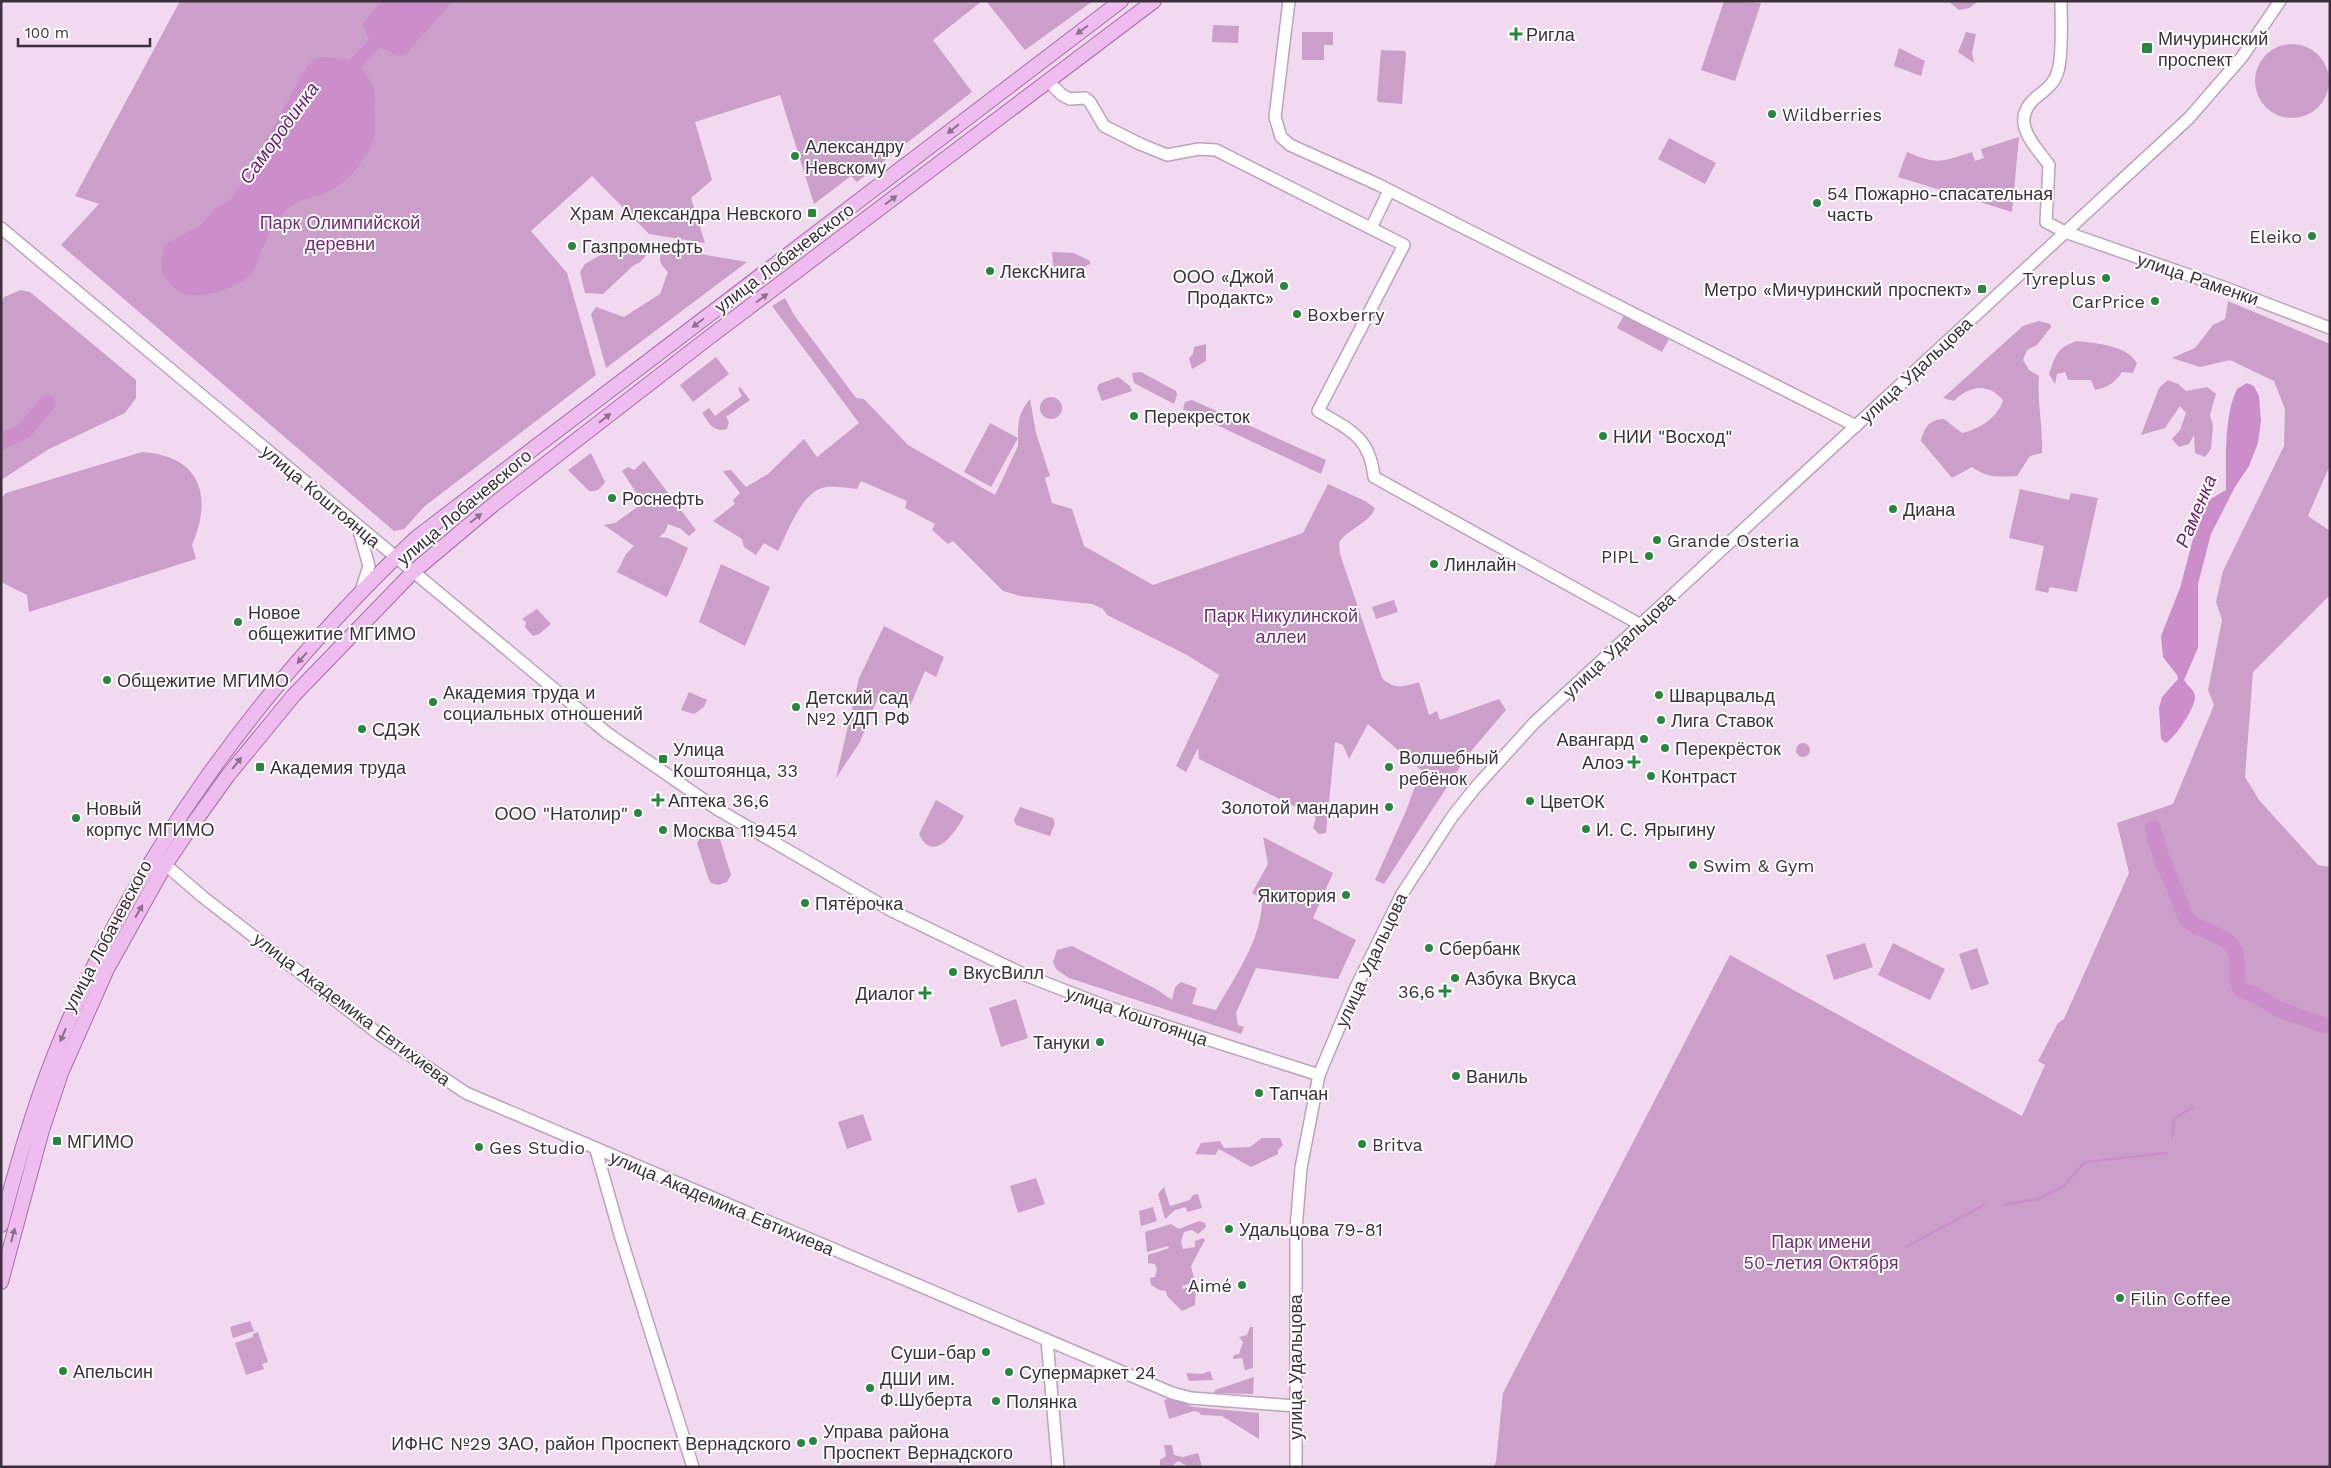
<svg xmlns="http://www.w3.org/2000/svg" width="2331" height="1468" font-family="'Work Sans',sans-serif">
  <rect width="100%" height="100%" fill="#f1d9f0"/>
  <g fill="#cb9fc9">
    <path d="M180,1h802l-49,39 39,52 -115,90 -6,-6 -37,28 -34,-109 -85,27 17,58 -21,18 14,45 -56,-9 -57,-58 -61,55 36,42 29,102 -171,131 -21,23 -10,2 -333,-286 38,-41 -24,-8z"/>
    <path d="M986,1h107l-68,49z"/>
    <path d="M1724,1l37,2 -26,78 -34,-11z"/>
    <path d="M1948,1h29v1l-8,6 -10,2z"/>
    <path d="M1213,25l26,1 -1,17 -26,-1z"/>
    <path d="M1302,32h31v13h-9v15h-22z"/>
    <path d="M1966,32l10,2 -4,19 2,10 -16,-11z"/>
    <circle cx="2292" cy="81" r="37"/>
    <path d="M1899,48l26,13 -4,15 -27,-10z"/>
    <path d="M1381,50l24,1 1,3 -4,50 -24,-2 -1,-3z"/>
    <path d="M2019,137l-7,75 -114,-35 9,-25c30,13 35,10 65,0l3,9 9,-3 -3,-9z"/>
    <path d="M1669,138l47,25 -11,21 -47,-25z"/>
    <path d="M625,243l24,3c0,7 -7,17 -15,19l-31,29 -18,-1 -5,-21 5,-8 34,-20z"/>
    <path d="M665,248l82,14 -141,106 -15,-54 5,-7 28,10 36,-23 8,-22c-8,-8 -12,-15 -3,-24z"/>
    <path d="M1052,252l22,1 16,8v3l-15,7 -21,3z"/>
    <path d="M21,290l9,2 106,88v18l-11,15 -76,36 -48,31v-177l3,-6z"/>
    <path d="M785,298l9,17 62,83 8,1 44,46 87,50 23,-49v-8l-27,49 -27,-15 26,-49 28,15c0,-17 1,-26 12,-39l6,34 14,43 -5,2 7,25 20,6 12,37 69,39 150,-52 25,-49 37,17 10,7c-5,15 -28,21 -36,35l1,11 42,124c12,12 22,9 37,4l10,33 8,-4 3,9 59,-21 7,11 -39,46 -83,128 -9,-4 31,-69 15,-41 -53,-46 -19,35 -6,-14 -8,-3 -9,91 -7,1 -6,-6 3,-11 -117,-58 -1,-11 -12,24 -10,-6 43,-91 -32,-20 -80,-40 -4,-6 -11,-5 -72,-8 -17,-5 -50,-50 -5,3 -16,-14 3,-6 -30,-16 2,-7 -46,-20 -4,8c-10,-1 -21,-3 -31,-2 -24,3 -38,45 -48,64l-14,-8 -8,12 -12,-8 -2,-8 -29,-18 22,-17 -2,-4 7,-7 -17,-22 8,-1 15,17 22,-13 36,-35 13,18 42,-34 -87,-117z"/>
    <path d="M2228,301l102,43v121l-22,51 22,15v64l-77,77 -8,105 14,23 59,65 12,2v600h-837l3,-5 7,-69 227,-438 292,161 23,-51 -7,-4 20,-38 6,-4 65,-146 -12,-50 56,-19 41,-99 -6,-15 14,-70 -6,-18 7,-31 61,-125 1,-37 -11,-28 -44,-21 -30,7 -28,-9 23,-10 18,-23 12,-6z"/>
    <path d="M1624,315l45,24 -7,13 -45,-24z"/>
    <path d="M2039,321l11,3 1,3 -14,18 -10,5 -4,10 6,10 10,6c-2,26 4,51 3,77l-12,3 -13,20c-19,1 -30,2 -45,-9l-20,11 -31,-37c4,-15 8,-21 23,-22l18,14c18,-4 36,-16 41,-33 -16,-18 -34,-14 -49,1l-11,-3 80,-72z"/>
    <path d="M2077,341c20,3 48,3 60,22l-4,10 -11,-1c-7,11 -14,15 -27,18l-4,-10h-23l-3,-8 -8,2 -2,10 -6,-10c7,-19 7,-26 28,-33z"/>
    <path d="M1206,344v17l-14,8 -3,-11 4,-4 1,-7z"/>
    <path d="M716,357l13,17 -36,28 -13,-17z"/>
    <path d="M1141,372l35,19 1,4 -3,9 -40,-21 -2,-10z"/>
    <path d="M1118,377l12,9 2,5 -30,10 -5,-13 2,-4z"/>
    <path d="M2168,380l10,4 8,7 21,-4 9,7 -6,21 3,11 -2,23 -6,8 -10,-4 -1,-18 -5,9 -10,3 -7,-8 8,-9 6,-17 -6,-7 -15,22 -24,7 18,-47z"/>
    <path d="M740,387l10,13 -24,17 3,5 -2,7c-14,4 -17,-5 -25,-16l7,-5 6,8 27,-20 -4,-7z"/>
    <circle cx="1051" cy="408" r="11"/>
    <path d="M1192,400l134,60 -5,14 -138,-65 2,-7z"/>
    <path d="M142,452c59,4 71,44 50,93l4,14 -167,53 -2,-17 -26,-13v-84l5,-5z"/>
    <path d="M591,453l14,29c-5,7 -8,10 -16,9l-21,-21z"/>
    <path d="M644,461l52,69 -7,6 -8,-7 -13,-5 -3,8 -6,5 9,1 20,10 -21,49 -50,-25 9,-18 8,-8 -30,-21 11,-2 24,-17 -2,-12 -15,-23 6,-4 6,3z"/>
    <path d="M2020,489l49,11 2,-7 27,5 -21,94 -27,-5 -2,6 -13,-3 9,-44 -35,-8z"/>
    <path d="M721,564l49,23 -25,59 -46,-24z"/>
    <path d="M1394,600l4,12 -22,7 -4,-12z"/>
    <path d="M537,609l14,15 -12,10 -6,2 -8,-9 1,-5 -4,-3z"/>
    <path d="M884,626l60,31 -8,20 -11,-6 -15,35 -29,-16 -21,52 -24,36 23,-100z"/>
    <path d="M689,692l18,8 -3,7 -10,7 -13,-4z"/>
    <circle cx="1803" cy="750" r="7"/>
    <path d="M936,800l28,16c-8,16 -31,49 -45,18z"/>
    <path d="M1020,807l33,11 2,5 -5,13 -34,-11 -2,-5z"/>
    <path d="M714,832l5,4 12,39 -4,7 -9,3 -7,-2 -2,-3 -12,-37 5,-8z"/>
    <path d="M1263,837l70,36 -20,45 43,22 -18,39 -82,-11 -20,45 2,12 6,2 -3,7 -172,-56 -13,-9 -3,-7 4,-12 15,-4 84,43 16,11 3,-13 6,-5 16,6 -5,16 24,6c19,-34 47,-72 46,-112l-10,-5 16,-29z"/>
    <path d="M1865,943l8,24 -39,13 -8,-25z"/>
    <path d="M1893,943l52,26 -15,31 -52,-25z"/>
    <path d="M1977,948l12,36 -18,6 -12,-36z"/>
    <path d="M1016,999l12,39 -27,9 -12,-39z"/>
    <path d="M863,1114l9,26 -25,9 -9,-27z"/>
    <path d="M1262,1138h18l3,7 -5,5v4l-27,13 -32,-18 -4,6 -20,-1 6,-11 19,-2 4,7 26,-1z"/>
    <path d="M1036,1178l9,26 -27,9 -8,-27z"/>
    <path d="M1164,1187l6,19 20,-6 3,-5 5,-1 4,14 -15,4 -1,-5 -11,3 -10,9 -7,-25z"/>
    <path d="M1153,1207l4,14 -16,5 -2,-15z"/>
    <path d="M1199,1221l6,2 1,4 -8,7 -6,-4 -8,2 -3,10 2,7 12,-2v-6l8,-3 2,2 -14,26 4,16 -13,4 1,3 13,-4 -1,20 -13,6 -15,-15 -1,-5 -7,-1 -8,-5 -1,-7 5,-1 2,-8 -2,-5 -7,-1v-8l21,-7 -1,-2 -21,6 -2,-20 26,-8 8,5z"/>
    <path d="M250,1321l4,10 -21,7 -3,-11z"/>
    <path d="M1250,1327h3v41l-8,2 -3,-12 -9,1 1,-4 5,-1 4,-12 -4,-5 8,-2z"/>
    <path d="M258,1332l10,30 -6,2 2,5 -18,6 -11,-32 18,-6v-3z"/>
    <path d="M1210,1371l3,9 -24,1 -3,-8 16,1z"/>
    <path d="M1254,1377l-1,17 -39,-1 1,-3z"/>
    <path d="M1171,1398l23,9 65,6v26l-37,-23 -21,-1 -2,-3 -5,-1 -25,8 -5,-19z"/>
    <path d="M1164,1445h8l2,10 9,2 15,-4 4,13 -13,1 -11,-6 -7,6h-11v-7l6,-4z"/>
  </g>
  <g fill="#cb8eca">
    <path d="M382,1h71l-48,54 -7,1 -18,-9 -19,20 13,20 1,45c-4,25 -28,53 -52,62 -12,4 -24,5 -34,14 -12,11 -21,26 -27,41 -4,8 -5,17 -10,24 -11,14 -53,28 -70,20 -8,-4 -14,-12 -19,-18l-2,-14 4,-16 37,-21 13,-15 15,-9 13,-18 63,-114 8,-9 10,-2 25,3 20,-20 -6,-16z"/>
    <path d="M2247,383l7,3 5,10 2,25 -3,22 -9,23 -14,21 -24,47 -13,50v64l-14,32c3,6 10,9 11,16 1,11 -20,42 -29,47l-5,-4 -2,-31 3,-11 16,-18 -1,-4 -14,-18 -2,-21 19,-48 18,-68 9,-19 19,-11c0,-29 -2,-75 11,-101z"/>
  </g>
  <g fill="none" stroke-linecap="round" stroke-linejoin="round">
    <g stroke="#cb8eca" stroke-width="2.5">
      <path d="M2172,1137l2,-18 19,-12"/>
      <path d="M2004,1205l33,-6 26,-12 22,-25 82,-9"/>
      <path d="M1906,1247l78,-42"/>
    </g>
    <g stroke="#cb8eca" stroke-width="16">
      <path d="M1,442l23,-11 24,-28"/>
      <path d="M2153,828c6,27 14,43 25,69 3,7 5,19 11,24 12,11 33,12 43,25 11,14 0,31 9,44l12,4 25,15 45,16"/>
    </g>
    <g stroke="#bba4ba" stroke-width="14">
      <g id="minor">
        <path d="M1289,1l-14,116 6,20 9,8 87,39 479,242"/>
        <path d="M2061,1c0,20 2,52 -3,70 -3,11 -10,17 -19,24 -31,24 -8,46 10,70l-3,57 19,10 158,55 107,41"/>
        <path d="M1048,81l14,14 8,4 15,-1 5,4 14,24 36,18 27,11 32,-6 17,1 188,95 -86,166c32,19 52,26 56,66l267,148"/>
        <path d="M1,228l606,505 110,76 175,102 133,64 85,33 209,67"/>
        <path d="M1371,228l18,-37"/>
        <path d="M358,527l11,39 -8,25"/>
        <path d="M160,860l43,37 177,138 86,58 706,300 19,5 104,8"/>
        <path d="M596,1150l25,88 72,229"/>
        <path d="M1047,1340l11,127"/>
        <path d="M1296,1467v-238l5,-61 18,-93 37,-88 46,-93 50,-77 23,-29 59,-65 655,-605 53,-61 38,-56"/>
      </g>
    </g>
    <g stroke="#a86ea7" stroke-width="16">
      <g id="major">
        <path d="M1,1225c14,-53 29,-106 48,-156 77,-202 211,-384 367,-531l705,-537"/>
        <path d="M1,1282l41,-152 19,-57 46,-104 58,-104 23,-34 41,-57 65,-79 119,-123 81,-68 213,-165 447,-338"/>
      </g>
    </g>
    <use href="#minor" stroke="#fff" stroke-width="11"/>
    <use href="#major" stroke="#eebcee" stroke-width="14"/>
  </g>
  <defs><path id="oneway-solid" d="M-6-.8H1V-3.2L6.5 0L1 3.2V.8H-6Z" transform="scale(1.25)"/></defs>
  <g fill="#8b6f8b">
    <use href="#oneway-solid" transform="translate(1082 30) rotate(143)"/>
    <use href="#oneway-solid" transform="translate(953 129) rotate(142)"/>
    <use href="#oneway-solid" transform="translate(891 200) rotate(-37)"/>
    <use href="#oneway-solid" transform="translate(762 298) rotate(-37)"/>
    <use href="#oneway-solid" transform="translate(698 323) rotate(143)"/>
    <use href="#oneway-solid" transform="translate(605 418) rotate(-38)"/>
    <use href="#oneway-solid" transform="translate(476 518) rotate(-39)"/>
    <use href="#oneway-solid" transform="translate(302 658) rotate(132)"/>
    <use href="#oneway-solid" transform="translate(237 763) rotate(-52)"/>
    <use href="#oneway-solid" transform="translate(139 911) rotate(-60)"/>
    <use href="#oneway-solid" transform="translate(63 1035) rotate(113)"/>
    <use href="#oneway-solid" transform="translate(13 1235) rotate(-75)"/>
  </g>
  <g fill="#25883c" stroke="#fff" stroke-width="2">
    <path d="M1513.5 26.5h5v5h5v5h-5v5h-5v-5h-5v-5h5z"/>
    <rect x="2141" y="42" width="12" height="12" rx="2.5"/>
    <circle cx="1772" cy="114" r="5"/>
    <circle cx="795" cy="156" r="5"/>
    <circle cx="1817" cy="203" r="5"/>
    <rect x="807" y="208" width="10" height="10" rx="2.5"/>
    <circle cx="2312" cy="236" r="5"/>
    <circle cx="572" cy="246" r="5"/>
    <circle cx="990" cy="271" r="5"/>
    <circle cx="2106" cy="278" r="5"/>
    <circle cx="1284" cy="286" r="5"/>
    <rect x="1977" y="284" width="10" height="10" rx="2.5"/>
    <circle cx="2155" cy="301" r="5"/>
    <circle cx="1297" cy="314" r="5"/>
    <circle cx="1134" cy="416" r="5"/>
    <circle cx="1603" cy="436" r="5"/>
    <circle cx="612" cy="498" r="5"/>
    <circle cx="1893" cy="509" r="5"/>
    <circle cx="1657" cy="540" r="5"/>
    <circle cx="1649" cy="556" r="5"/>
    <circle cx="1434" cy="564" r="5"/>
    <circle cx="238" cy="622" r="5"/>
    <circle cx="107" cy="680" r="5"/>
    <circle cx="1659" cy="695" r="5"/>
    <circle cx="433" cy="702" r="5"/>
    <circle cx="796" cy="707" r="5"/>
    <circle cx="1661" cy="720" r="5"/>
    <circle cx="362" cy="729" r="5"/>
    <circle cx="1644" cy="739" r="5"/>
    <circle cx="1665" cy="748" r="5"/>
    <rect x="658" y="754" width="10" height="10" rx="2.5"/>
    <path d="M1631.5 754.5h5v5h5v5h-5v5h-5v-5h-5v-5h5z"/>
    <rect x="255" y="762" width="10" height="10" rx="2.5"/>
    <circle cx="1389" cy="767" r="5"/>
    <circle cx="1651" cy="776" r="5"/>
    <path d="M655.5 792.5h5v5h5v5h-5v5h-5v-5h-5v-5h5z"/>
    <circle cx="1530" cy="801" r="5"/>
    <circle cx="1389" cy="807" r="5"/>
    <circle cx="638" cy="813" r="5"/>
    <circle cx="76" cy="818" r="5"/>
    <circle cx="1586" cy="829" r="5"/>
    <circle cx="663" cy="830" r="5"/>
    <circle cx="1693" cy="865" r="5"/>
    <circle cx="1346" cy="895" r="5"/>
    <circle cx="805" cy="903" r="5"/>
    <circle cx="1429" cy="948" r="5"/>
    <circle cx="953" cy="972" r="5"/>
    <circle cx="1455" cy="978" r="5"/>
    <path d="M1442.5 983.5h5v5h5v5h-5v5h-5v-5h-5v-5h5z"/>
    <path d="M922.5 985.5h5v5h5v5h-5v5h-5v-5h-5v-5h5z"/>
    <circle cx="1100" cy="1042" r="5"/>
    <circle cx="1456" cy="1076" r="5"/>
    <circle cx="1259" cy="1093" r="5"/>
    <rect x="52" y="1136" width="10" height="10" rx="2.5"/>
    <circle cx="1362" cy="1144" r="5"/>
    <circle cx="479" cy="1147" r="5"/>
    <circle cx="1229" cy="1229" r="5"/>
    <circle cx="1242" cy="1285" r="5"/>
    <circle cx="2120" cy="1298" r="5"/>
    <circle cx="986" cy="1352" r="5"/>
    <circle cx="63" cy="1371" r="5"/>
    <circle cx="1009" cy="1372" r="5"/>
    <circle cx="870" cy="1388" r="5"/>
    <circle cx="996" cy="1401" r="5"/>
    <circle cx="813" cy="1441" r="5"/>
    <circle cx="801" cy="1443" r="5"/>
  </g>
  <g text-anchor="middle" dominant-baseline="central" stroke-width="4" stroke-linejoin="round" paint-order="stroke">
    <g font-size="18" fill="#3a303a" stroke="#fff" text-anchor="start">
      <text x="1526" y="34">Ригла</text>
      <text x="2158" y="38">Мичуринский<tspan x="2158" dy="21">проспект</tspan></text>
      <text x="1782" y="114">Wildberries</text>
      <text x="805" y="146">Александру<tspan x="805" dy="21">Невскому</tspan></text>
      <text x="1827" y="193">54 Пожарно-спасательная<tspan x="1827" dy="21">часть</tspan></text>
      <text x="802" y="213" text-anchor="end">Храм Александра Невского</text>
      <text x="2302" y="236" text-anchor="end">Eleiko</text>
      <text x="582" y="246">Газпромнефть</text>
      <text x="1000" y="271">ЛексКнига</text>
      <text x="1274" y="276" text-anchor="end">ООО «Джой<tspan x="1274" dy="21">Продактс»</tspan></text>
      <text x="2096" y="278" text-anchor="end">Tyreplus</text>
      <text x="1972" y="289" text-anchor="end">Метро «Мичуринский проспект»</text>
      <text x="2145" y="301" text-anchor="end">CarPrice</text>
      <text x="1307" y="314">Boxberry</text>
      <text x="1144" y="416">Перекресток</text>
      <text x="1613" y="436">НИИ "Восход"</text>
      <text x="622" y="498">Роснефть</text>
      <text x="1903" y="509">Диана</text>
      <text x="1667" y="540">Grande Osteria</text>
      <text x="1639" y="556" text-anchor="end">PIPL</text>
      <text x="1444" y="564">Линлайн</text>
      <text x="248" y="612">Новое<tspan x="248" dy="21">общежитие МГИМО</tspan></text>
      <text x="117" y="680">Общежитие МГИМО</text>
      <text x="443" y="692">Академия труда и<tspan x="443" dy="21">социальных отношений</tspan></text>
      <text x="1669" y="695">Шварцвальд</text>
      <text x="806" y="697">Детский сад<tspan x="806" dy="21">№2 УДП РФ</tspan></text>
      <text x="1671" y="720">Лига Ставок</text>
      <text x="372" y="729">СДЭК</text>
      <text x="1634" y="739" text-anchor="end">Авангард</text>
      <text x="1675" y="748">Перекрёсток</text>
      <text x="673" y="749">Улица<tspan x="673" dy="21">Коштоянца, 33</tspan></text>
      <text x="1399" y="757">Волшебный<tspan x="1399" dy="21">ребёнок</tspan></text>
      <text x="1624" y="762" text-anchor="end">Алоэ</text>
      <text x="270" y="767">Академия труда</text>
      <text x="1661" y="776">Контраст</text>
      <text x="668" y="800">Аптека 36,6</text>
      <text x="1540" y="801">ЦветОК</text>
      <text x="1379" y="807" text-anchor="end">Золотой мандарин</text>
      <text x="86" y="808">Новый<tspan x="86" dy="21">корпус МГИМО</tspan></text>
      <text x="628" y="813" text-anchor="end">ООО "Натолир"</text>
      <text x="1596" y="829">И. С. Ярыгину</text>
      <text x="673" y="830">Москва 119454</text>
      <text x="1703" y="865">Swim &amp; Gym</text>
      <text x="1336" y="895" text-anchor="end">Якитория</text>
      <text x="815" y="903">Пятёрочка</text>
      <text x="1439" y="948">Сбербанк</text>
      <text x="963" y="972">ВкусВилл</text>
      <text x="1465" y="978">Азбука Вкуса</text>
      <text x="1435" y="991" text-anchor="end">36,6</text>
      <text x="915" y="993" text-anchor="end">Диалог</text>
      <text x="1090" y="1042" text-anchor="end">Тануки</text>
      <text x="1466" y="1076">Ваниль</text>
      <text x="1269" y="1093">Тапчан</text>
      <text x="67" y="1141">МГИМО</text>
      <text x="1372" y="1144">Britva</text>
      <text x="489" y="1147">Ges Studio</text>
      <text x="1239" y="1229">Удальцова 79-81</text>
      <text x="1232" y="1285" text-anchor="end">Aimé</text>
      <text x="2130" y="1298">Filin Coffee</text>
      <text x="976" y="1352" text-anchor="end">Суши-бар</text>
      <text x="73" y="1371">Апельсин</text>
      <text x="1019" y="1372">Супермаркет 24</text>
      <text x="880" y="1378">ДШИ им.<tspan x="880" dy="21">Ф.Шуберта</tspan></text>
      <text x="1006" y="1401">Полянка</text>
      <text x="823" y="1431">Управа района<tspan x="823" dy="21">Проспект Вернадского</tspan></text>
      <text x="791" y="1443" text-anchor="end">ИФНС №29 ЗАО, район Проспект Вернадского</text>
    </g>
    <g font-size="18" fill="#742b74" stroke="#fff">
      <text x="340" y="222">Парк Олимпийской<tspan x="340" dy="21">деревни</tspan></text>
      <text x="1281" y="615">Парк Никулинской<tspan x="1281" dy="21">аллеи</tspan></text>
      <text x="1821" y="1241">Парк имени<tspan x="1821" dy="21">50-летия Октября</tspan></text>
    </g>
    <g font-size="18" fill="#3a303a" stroke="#fff">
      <text transform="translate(784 258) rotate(-37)">улица Лобачевского</text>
      <text transform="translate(2198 279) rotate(19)">улица Раменки</text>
      <text transform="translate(1916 370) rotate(-43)">улица Удальцова</text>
      <text transform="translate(321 496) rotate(40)">улица Коштоянца</text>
      <text transform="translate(464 507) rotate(-40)">улица Лобачевского</text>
      <text transform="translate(1619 645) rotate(-43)">улица Удальцова</text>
      <text transform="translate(107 936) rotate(-62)">улица Лобачевского</text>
      <text transform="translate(1371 960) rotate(-65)">улица Удальцова</text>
      <text transform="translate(352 1009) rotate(37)">улица Академика Евтихиева</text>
      <text transform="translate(1137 1016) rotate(19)">улица Коштоянца</text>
      <text transform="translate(722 1203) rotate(23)">улица Академика Евтихиева</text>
      <text transform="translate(1295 1367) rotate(-90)">улица Удальцова</text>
    </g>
    <g font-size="19" font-style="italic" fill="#6c236d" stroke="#fff">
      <text transform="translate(279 133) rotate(-54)">Самородинка</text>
      <text transform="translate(2196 511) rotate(-67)">Раменка</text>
    </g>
  </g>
  <rect width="2331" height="1468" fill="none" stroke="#3a303a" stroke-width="5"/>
  <path d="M18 38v8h132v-8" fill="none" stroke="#3a303a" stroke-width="2.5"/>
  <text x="25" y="38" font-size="15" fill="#3a303a" stroke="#ffffff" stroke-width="4" paint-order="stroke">100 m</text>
</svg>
